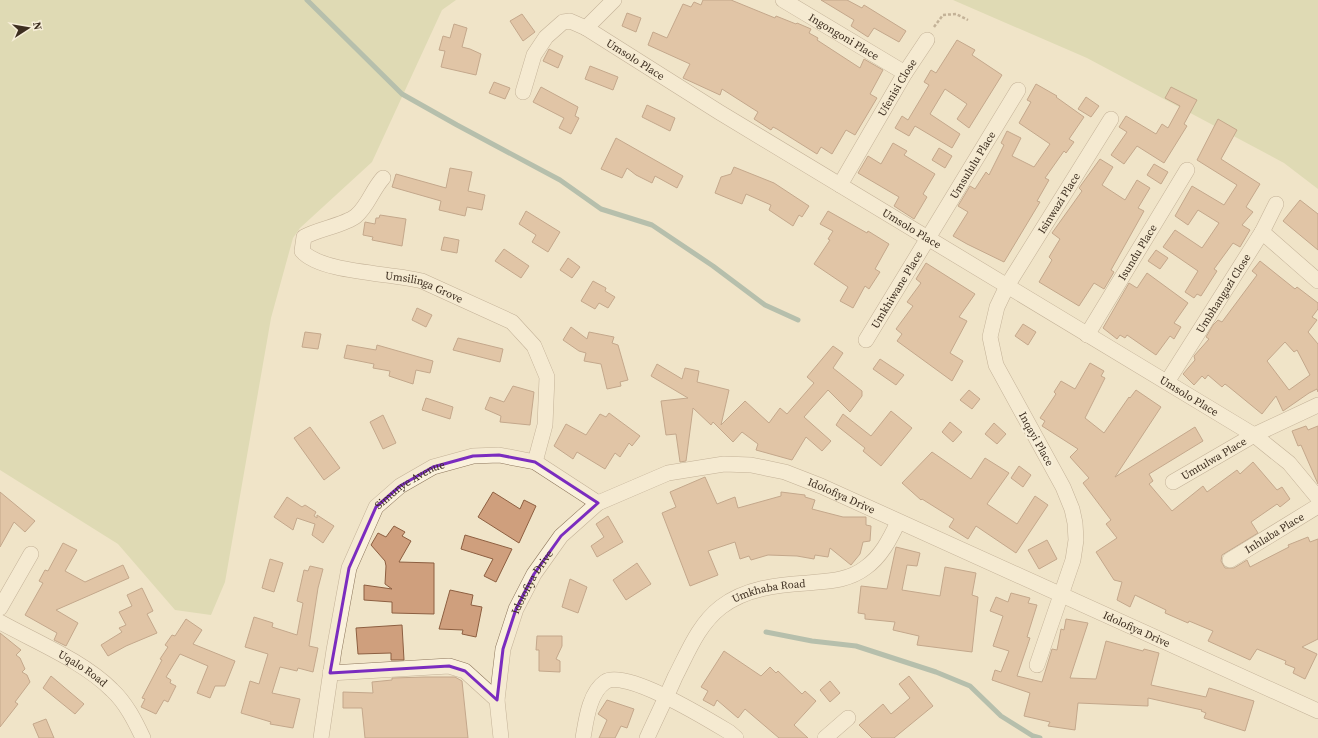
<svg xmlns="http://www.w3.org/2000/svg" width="1318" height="738" font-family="'Source Serif 4',serif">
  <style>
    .green { fill: #c9cf9b }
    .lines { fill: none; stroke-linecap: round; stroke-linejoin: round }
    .stream { stroke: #6f938a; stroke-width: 5 }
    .building { fill: #cf9f7d; stroke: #8d5f41; fill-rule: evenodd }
    .street-casing { stroke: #8d765c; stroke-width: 16 }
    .path { stroke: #8d765c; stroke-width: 2.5; stroke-dasharray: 3 2; stroke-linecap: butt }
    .street { stroke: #faf1dc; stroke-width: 15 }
    .marked { fill: none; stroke: #7b2cbf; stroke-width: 3; stroke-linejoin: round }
    .labels { text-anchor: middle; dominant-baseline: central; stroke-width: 4; stroke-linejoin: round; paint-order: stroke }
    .street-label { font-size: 11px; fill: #3d2e20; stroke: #f7eed8 }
  </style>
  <rect width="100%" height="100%" fill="#f0e4c8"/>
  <g class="green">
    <path d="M0 0H456L442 10 372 162 300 228 293 238 271 318 225 582 211 615 175 610 118 544 0 470Z"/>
    <path d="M953 0H1318V189L1284 163 1087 58Z"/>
  </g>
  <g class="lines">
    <g class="stream">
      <path d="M307 0 402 94 457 125 560 180 601 209 652 225 713 266 765 305 798 320"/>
      <path d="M766 632 812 641 856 646 936 672 970 686 1001 716 1033 736 1040 738"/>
    </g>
  </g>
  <g class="building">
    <path d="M703 0H731L775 18 776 16 796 24 797 23 811 29 809 33 818 38 817 40 860 68 864 59 883 70 870 94 877 98 855 135 846 130 832 154 821 147 817 154 777 129 773 127 771 130 754 119 758 112 722 89 720 95 683 78 690 64 648 45 653 32 667 38 683 4 691 7 694 2 701 5Z"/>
    <path d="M821 0H847L862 8 864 5 906 31 899 42 874 28 868 37 851 26 854 20Z"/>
    <path d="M627 13 641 18 636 32 622 26Z"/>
    <path d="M522 14 535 32 523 41 510 21Z"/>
    <path d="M454 24 467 28 462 47 470 49 481 54 476 75 441 67 445 51 439 50 443 36 450 38Z"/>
    <path d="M957 40 975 50 972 55 1002 75 969 128 957 119 967 104 945 89 930 114 960 134 952 148 915 126 909 136 895 128 902 116 908 120 929 85 924 82 931 70 936 73Z"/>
    <path d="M549 49 563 56 558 68 543 61Z"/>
    <path d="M590 66 618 77 613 90 585 79Z"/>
    <path d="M494 82 510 88 505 99 489 93Z"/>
    <path d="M1036 84 1057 96 1056 97 1084 117 1069 139 1074 142 1066 153 1064 151 1045 178 1049 180 1037 201 1040 202 1004 262 967 244 953 236 968 212 958 206 970 186 975 189 986 172 989 175 1004 145 1001 143 1007 131 1021 138 1012 156 1034 167 1050 144 1019 123 1031 102 1027 100Z"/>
    <path d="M541 87 578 107 575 116 579 118 571 134 559 128 564 118 533 102Z"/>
    <path d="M1171 87 1197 100 1184 124 1187 126 1164 163 1137 146 1124 164 1111 155 1127 132 1119 127 1126 116 1156 134 1162 124 1168 128 1180 106 1165 98Z"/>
    <path d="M1086 97 1099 106 1091 117 1078 109Z"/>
    <path d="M647 105 675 118 670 131 642 117Z"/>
    <path d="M1218 119 1237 130 1221 159 1260 184 1246 207 1253 212 1242 225 1250 230 1240 247 1233 243 1214 269 1217 271 1201 296 1197 294 1194 298 1185 292 1198 271 1163 247 1175 230 1202 248 1219 223 1198 210 1188 225 1175 216 1192 186 1224 205 1237 185 1197 160Z"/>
    <path d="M616 138 683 176 677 188 655 176 652 183 636 175 627 168 622 178 601 169Z"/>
    <path d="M893 143 907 151 904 155 935 174 923 194 927 197 914 219 894 206 899 197 858 173 868 156 881 164Z"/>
    <path d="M939 148 952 156 945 168 932 160Z"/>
    <path d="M1100 159 1113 167 1102 185 1125 200 1137 180 1150 188 1138 208 1144 211 1111 270 1114 272 1104 289 1094 283 1079 306 1039 282 1052 260 1049 257 1060 239 1052 233 1082 191 1079 188Z"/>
    <path d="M1154 164 1168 172 1161 184 1147 175Z"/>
    <path d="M734 167 774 183 809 206 802 217 799 215 793 226 769 210 771 205 746 194 742 204 715 193 721 177 731 174Z"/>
    <path d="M450 168 472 172 468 191 485 195 482 210 467 207 465 216 439 210 441 201 392 187 396 174 446 188Z"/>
    <path d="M1300 200 1318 214V250L1283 221Z"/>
    <path d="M526 211 560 232 548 252 532 242 536 235 519 224Z"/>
    <path d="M828 211 867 233 868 231 889 244 875 269 880 272 869 289 865 286 853 308 840 301 848 287 814 264 830 240 828 239 833 231 820 224Z"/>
    <path d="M380 215 406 219 402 246 372 240 373 237 363 235 365 222 375 224 376 218H379Z"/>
    <path d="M444 237 459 240 457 253 441 250Z"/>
    <path d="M504 249 529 266 521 278 495 261Z"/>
    <path d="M1156 250 1168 258 1160 269 1148 261Z"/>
    <path d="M568 258 580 267 572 278 560 270Z"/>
    <path d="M1260 261 1295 289 1297 287 1318 303V309L1312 317 1317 320 1308 332 1318 344V392L1317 389 1309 393 1283 411 1276 396 1262 414 1229 387 1225 384 1222 387 1208 375 1205 379 1202 376 1194 385 1183 374 1195 360 1194 356 1209 339 1206 337 1213 325 1218 320 1222 322 1257 275 1252 271ZM1285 342 1294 352 1297 350 1310 375 1289 390 1267 361Z"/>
    <path d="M926 263 975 294 959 317 967 321 950 353 963 361 952 381 897 341 902 334 896 329 913 306 907 302 921 283 916 279Z"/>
    <path d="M1147 273 1188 303 1174 323 1181 327 1174 339 1170 336 1156 355 1127 335 1125 338 1120 335 1117 339 1103 328 1129 283 1137 288Z"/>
    <path d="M593 281 606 288 605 291 615 297 608 308 599 303 595 309 581 301Z"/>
    <path d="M417 308 432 315 426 327 412 320Z"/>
    <path d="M1023 324 1036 332 1028 345 1015 336Z"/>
    <path d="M571 327 587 339 589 332 614 337 612 343 618 345 628 380 620 382 621 386 607 389 601 364 584 361 586 353 579 351 563 340Z"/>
    <path d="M305 332 321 334 318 349 302 347Z"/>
    <path d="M458 338 503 349 500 362 453 350Z"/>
    <path d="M347 345 376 350 377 345 433 361 430 373 416 370 413 384 389 376 390 371 373 368 374 364 344 358Z"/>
    <path d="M833 346 843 353 833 368 862 391V396L850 412 828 390 804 417 831 441 822 451 806 437 792 460 756 450 758 444 742 432 733 442 713 422 711 425 693 408 686 461 680 462 676 434 666 435 661 401 688 398 651 376 657 364 682 379 685 368 699 371 697 382 729 390 721 425 745 401 769 423 780 408 787 414 814 383 807 377Z"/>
    <path d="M880 359 904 375 896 385 873 369Z"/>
    <path d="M1090 363 1104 371 1101 376 1105 378 1085 418 1104 433 1129 397 1130 398 1136 390 1161 407 1115 477 1195 427 1203 441 1149 474 1153 481 1149 484 1172 511 1203 486 1207 492 1237 470 1240 474 1253 462 1277 490 1282 487 1290 499 1280 507 1277 504 1251 522 1258 533 1222 555 1221 561 1225 568H1234L1247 560 1250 567 1289 547 1288 545 1308 537 1310 542 1318 539V639L1302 647 1317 654 1305 679 1293 673 1295 668 1285 664 1286 661 1257 649 1250 660 1208 641 1213 631 1189 621 1188 623 1165 613 1166 610 1135 595 1130 607 1117 600 1122 582 1114 580 1096 552 1117 538 1106 524 1111 520 1083 483 1089 478 1070 457 1078 449 1042 426 1045 421 1040 418 1056 394 1054 392 1061 381 1075 389Z"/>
    <path d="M513 386 534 392 530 425 500 422 501 416 485 409 490 397 504 402Z"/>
    <path d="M969 390 980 399 972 409 960 400Z"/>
    <path d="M426 398 453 407 450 419 422 410Z"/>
    <path d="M891 411 912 428 881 466 863 451 865 448 836 425 843 414 871 436Z"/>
    <path d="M609 413 640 436 632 446 629 443 620 457 615 453 605 469 577 452 573 459 554 446 566 424 586 435 600 414 606 417Z"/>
    <path d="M383 415 396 443 383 449 370 422Z"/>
    <path d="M950 422 962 432 953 442 942 432Z"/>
    <path d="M994 423 1006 434 997 444 985 434Z"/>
    <path d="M1306 426 1308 430 1318 426V484L1301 445 1298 446 1292 431Z"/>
    <path d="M310 427 340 468 324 480 294 438Z"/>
    <path d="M932 452 971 479 985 458 1009 473 987 504 1017 524 1035 496 1048 505 1016 553 976 526 968 539 949 527 954 519 922 499 921 500 902 483Z"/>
    <path d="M1019 466 1031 475 1023 487 1011 478Z"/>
    <path d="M705 477 717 504 735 497 738 508 781 496V492L805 495V497L815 500 812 509 843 517H866V525L871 526 870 541 863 542 860 554 851 565 830 548 828 557 815 555 814 559 797 556 768 555 751 560 749 556 740 559 735 542 708 551 718 575 690 586 662 513 676 507 670 492Z"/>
    <path d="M0 492 35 521 25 532 14 522 0 547Z"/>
    <path d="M493 492 520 509 524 500 536 506 519 543 478 517Z"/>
    <path d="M287 497 302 507 305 505 316 512 314 516 317 518V515L334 526 323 543 312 535 315 524 297 518 293 530 274 517Z"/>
    <path d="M608 516 623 542 597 557 591 546 604 537 596 524Z"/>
    <path d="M394 526 405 532 402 536 411 541 399 562 434 563V614L392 613V602L364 600V585L392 589 385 584 386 566 385 561 371 545 378 533 386 537Z"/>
    <path d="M465 535 512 549 496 582 484 576 493 559 461 549Z"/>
    <path d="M1047 540 1057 559 1039 569 1028 550Z"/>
    <path d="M63 543 77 550 65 571 85 582 123 565 129 578 56 610 78 623 66 646 54 640 57 633 25 615 43 583 39 581 45 570 48 571Z"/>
    <path d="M896 547 920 553 917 566 907 565 902 590 940 596 945 567 976 573 972 595 978 597 972 652 917 645 919 636 893 630 895 622 865 619V614L858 613 861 586 887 589Z"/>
    <path d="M270 559 283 563 274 592 262 588Z"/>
    <path d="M637 563 651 584 626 600 613 580Z"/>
    <path d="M310 566 323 569 318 588 309 646 318 648 313 672 298 668 297 671 280 667 272 693 300 699 293 728 270 724 271 722 241 713 250 681 259 684 268 654 245 647 254 617 273 623 272 627 297 635 303 603 297 601 304 570 308 571Z"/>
    <path d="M570 579 587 587 578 613 562 607Z"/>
    <path d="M142 588 153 611 147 614 157 633 126 646 108 656 101 645 122 632 119 628 126 625 119 612 132 606 127 595Z"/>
    <path d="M450 590 473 595 471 605 482 607 476 637 462 634 463 630 439 629Z"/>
    <path d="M1011 593 1030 598 1028 603 1037 605 1027 637 1030 638 1017 676 1042 682 1052 649 1057 650 1061 629 1064 630 1066 619 1088 623 1070 678 1096 679 1106 641 1143 651 1144 649 1159 653 1151 685 1206 697 1209 688 1254 701 1245 731 1204 718 1206 713 1201 711 1202 710 1148 698V706L1078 703 1075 730 1048 726 1050 722 1024 716 1030 693 992 680 995 670 1001 672 1009 651 993 646 1003 616 990 611 996 597 1008 602Z"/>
    <path d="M186 619 202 630 193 644 235 661 225 686H215L210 698 197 693 208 666 180 654 166 677 171 680 170 683 176 686 168 702 164 700 156 714 141 707 145 699 142 698 162 660 160 659 168 647 165 645 172 635 175 636Z"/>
    <path d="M402 625 404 660H391V653L358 654 356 628Z"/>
    <path d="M0 633 21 650 16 655 20 658 25 669 22 672 27 675 30 682 15 702 18 704 0 727Z"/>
    <path d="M537 636H562V646L556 659 560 661V672L539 671V650H536Z"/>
    <path d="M724 651 761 676 770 667 776 673 778 671 802 694 805 691 816 701 794 725 808 738H779L745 709 738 718 717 700 714 706 703 700 708 691 701 687Z"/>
    <path d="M51 676 84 704 75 714 43 688Z"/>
    <path d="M909 676 933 706 894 738H872L859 725 883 704 891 714 910 698 899 684Z"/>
    <path d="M425 677H455L462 681 468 738H365L362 708H343V692L373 693 372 682 392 680V678Z"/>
    <path d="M830 681 840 693 830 702 820 690Z"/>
    <path d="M607 700 634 709 627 728 621 726 615 738H599L607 720 598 714Z"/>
    <path d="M46 719 54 738H39L33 724Z"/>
  </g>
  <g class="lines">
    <defs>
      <g id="street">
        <path id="s1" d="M783 0 905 73"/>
        <path d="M586 28 614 0"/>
        <path id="s2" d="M523 92 534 55 546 37 563 22 570 21 586 28 719 112 1254 435 1289 463 1318 498"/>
        <path id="s3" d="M383 178C372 190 368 206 356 216 345 225 318 229 304 237L302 251C321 273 392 273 422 281L512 322 534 346 547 377 545 425 535 462"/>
        <path id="s4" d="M840 185 905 73 927 40"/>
        <path d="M1262 232 1318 281"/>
        <path id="s5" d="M1087 335 1187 170"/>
        <path id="s6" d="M866 340 1018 90"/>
        <path id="s7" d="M1167 382 1262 232 1276 204"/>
        <path id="s8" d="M1173 482 1254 435 1318 405"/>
        <path id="s9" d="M1230 560 1318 506"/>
        <path d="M0 608 31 554"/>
        <path id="s10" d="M0 622C36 642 83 661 112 690 126 703 135 721 143 738"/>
        <path id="s11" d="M1037 665 1073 560 1076 540 1075 523 1072 509 1063 487 996 365 990 337 997 307 1007 286 1111 119"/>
        <path d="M330 673 449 666 465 671 497 700"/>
        <path id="s12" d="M321 738 334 650 349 568 376 507 400 486 433 467 473 456 499 455 535 462 598 503"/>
        <path id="s13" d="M501 738 497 700 503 649 516 609 534 574 561 536 598 503 668 473 724 464 751 465 785 472 821 486 1318 711"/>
        <path d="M583 738C586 721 589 693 605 682 625 668 709 720 729 732L736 738"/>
        <path id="s14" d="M647 738C656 718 666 698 675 677 688 652 698 625 721 607 746 588 777 585 807 583 828 581 848 581 865 568 881 557 890 539 898 522"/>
        <path d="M825 738 848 718"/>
      </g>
    </defs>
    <use href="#street" class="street-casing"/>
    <path class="path" d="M934 27 943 15 956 14 968 20"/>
    <use href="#street" class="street"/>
  </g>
  <path d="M0 0H1318V738H0ZM499 455 535 462 598 503 561 536 534 574 516 609 503 649 497 700 465 671 449 666 330 673 349 568 376 507 400 486 433 467 473 456Z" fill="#f0e4c8" fill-opacity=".55" fill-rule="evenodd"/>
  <path class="marked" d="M499 455 535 462 598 503 561 536 534 574 516 609 503 649 497 700 465 671 449 666 330 673 349 568 376 507 400 486 433 467 473 456Z"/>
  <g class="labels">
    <g class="street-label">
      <text stroke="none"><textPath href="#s1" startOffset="71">Ingongoni Place</textPath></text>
      <text stroke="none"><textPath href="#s2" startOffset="166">Umsolo Place</textPath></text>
      <text stroke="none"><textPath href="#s4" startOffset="113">Ufenisi Close</textPath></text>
      <text stroke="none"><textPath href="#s6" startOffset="205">Umsululu Place</textPath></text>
      <text stroke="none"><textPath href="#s11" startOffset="506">Isinwazi Place</textPath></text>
      <text stroke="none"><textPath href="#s2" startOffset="490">Umsolo Place</textPath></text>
      <text stroke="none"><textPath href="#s5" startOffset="97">Isundu Place</textPath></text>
      <text stroke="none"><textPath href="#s3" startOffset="246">Umsilinga Grove</textPath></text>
      <text stroke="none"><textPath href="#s6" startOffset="59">Umkhiwane Place</textPath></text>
      <text stroke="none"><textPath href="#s7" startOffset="105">Umbhangazi Close</textPath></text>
      <text stroke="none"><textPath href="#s2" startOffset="814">Umsolo Place</textPath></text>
      <text transform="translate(1036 439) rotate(61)">Inqayi Place</text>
      <text stroke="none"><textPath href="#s8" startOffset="47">Umtulwa Place</textPath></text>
      <text stroke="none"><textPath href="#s12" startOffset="280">Simunye Avenue</textPath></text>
      <text stroke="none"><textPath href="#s13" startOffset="523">Idolofiya Drive</textPath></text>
      <text stroke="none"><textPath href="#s9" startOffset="52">Inhlaba Place</textPath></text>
      <text stroke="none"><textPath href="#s13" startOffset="163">Idolofiya Drive</textPath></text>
      <text stroke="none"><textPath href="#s14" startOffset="203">Umkhaba Road</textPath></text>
      <text stroke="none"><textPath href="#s13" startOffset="847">Idolofiya Drive</textPath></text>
      <text stroke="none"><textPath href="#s10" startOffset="95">Uqalo Road</textPath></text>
    </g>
  </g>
  <g transform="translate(28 28) rotate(78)" stroke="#f7eed8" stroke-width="3" paint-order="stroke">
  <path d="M0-3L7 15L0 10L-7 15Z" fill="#3d2e20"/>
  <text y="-6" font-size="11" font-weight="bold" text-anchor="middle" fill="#3d2e20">N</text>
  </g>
</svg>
